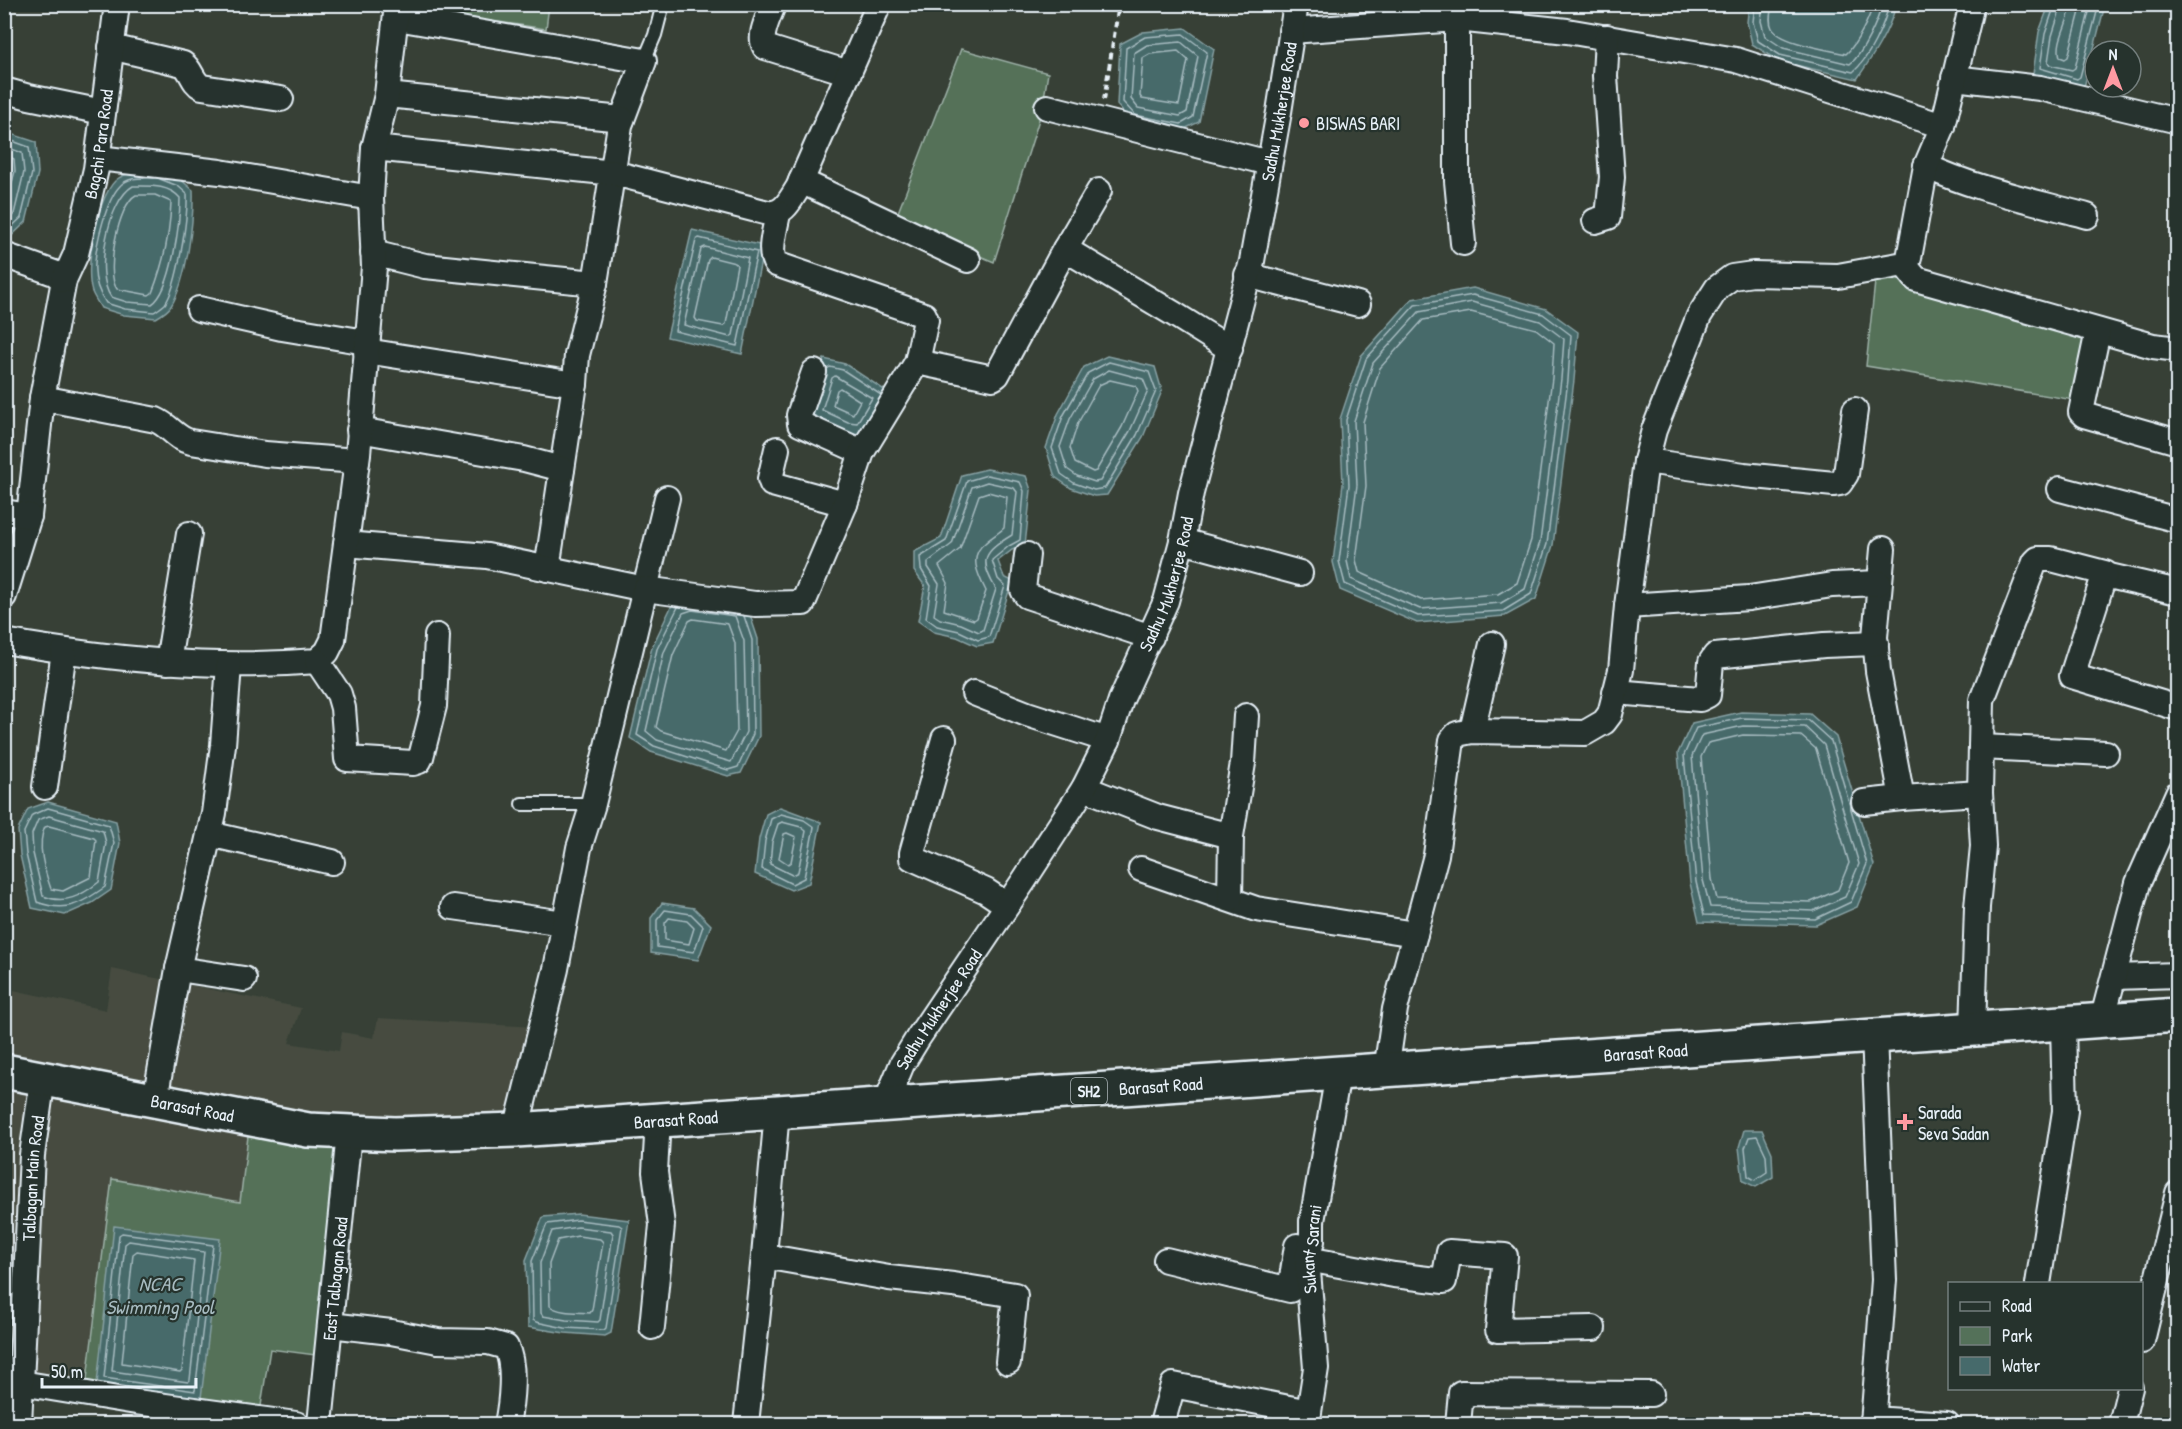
<svg xmlns="http://www.w3.org/2000/svg" width="2182" height="1429" font-family="'Patrick Hand',sans-serif">
  <style>
    .built { fill: #464c40 }
    .green { fill: #547159; stroke: #9eb1a8; stroke-width: 1.5 }
    .water { fill: #466a6b; stroke: #87a0a3; stroke-width: 1.5 }
    .lines { fill: none; stroke-linecap: round; stroke-linejoin: round }
    .shore { stroke: #a7bbc0; stroke-width: 1.5 }
    .lane-casing { stroke: #e8f1f8; stroke-width: 16 }
    .street-casing { stroke: #e8f1f8; stroke-width: 28 }
    .primary-casing { stroke: #e8f1f8; stroke-width: 38 }
    .path { stroke: #e8f1f8; stroke-width: 4; stroke-dasharray: 6 4.5; stroke-linecap: butt }
    .lane { stroke: #26332d; stroke-width: 12 }
    .street { stroke: #26332d; stroke-width: 24 }
    .primary { stroke: #26332d; stroke-width: 33 }
    .poi-dot { fill: #ff9aa2; stroke: #26332d; stroke-width: 2 }
    .labels { text-anchor: middle; dominant-baseline: central; stroke-width: 4.5; stroke-linejoin: round; paint-order: stroke }
    .shield { fill: #26332d; stroke: #aeb8bb; stroke-width: 1.5 }
    .shield-label { font-size: 16px; font-weight: bold; fill: #e8f1f8 }
    .street-label { font-size: 18px; fill: #e8f1f8; stroke: #26332d }
    .poi-label { font-size: 18px; fill: #e8f1f8; stroke: #26332d; text-anchor: start }
    .water-label { font-size: 20px; font-style: italic; fill: #a7bbc0; stroke: #26332d }
  </style>
  <rect width="100%" height="100%" fill="#374036"/>
  <filter id="ink" filterUnits="userSpaceOnUse"><feTurbulence type="fractalNoise" baseFrequency=".0167" numOctaves="2"/><feDisplacementMap in="SourceGraphic" scale="12" xChannelSelector="R" yChannelSelector="G"/><feConvolveMatrix kernelMatrix="1 2 1 2 8 2 1 2 1" color-interpolation-filters="sRGB"/></filter>
  <g filter="url(#ink)">
    <g class="built">
      <path d="M112 969 301 1008 289 1043 339 1051 342 1032 374 1038 378 1018 536 1027 512 1122 392 1128 5 1064 4 988 106 1010Z"/>
      <path d="M4 1078 249 1128 241 1202 86 1387 28 1378 9 1424H4Z"/>
    </g>
    <g class="green">
      <path d="M411 5H549L546 29 412 9Z"/>
      <path d="M961 49 1048 73 1042 110 994 262 895 220Z"/>
      <path d="M1901 268 2093 326 2080 401 1866 366 1875 282Z"/>
      <path d="M249 1128 347 1135 323 1356 270 1349 260 1412 86 1387 112 1179 240 1202Z"/>
    </g>
    <g class="water">
      <path d="M1749 5V4L1896 5C1889 32 1873 56 1857 79L1778 61 1752 44 1747 22Z"/>
      <path d="M2049 5H2105L2084 87 2033 74 2039 32Z"/>
      <path d="M1185 28 1214 49 1199 122 1182 130 1130 120 1117 105 1120 44 1143 32Z"/>
      <path d="M5 132 36 142 38 173 26 222 5 242Z"/>
      <path d="M159 172 181 180 193 190C194 220 187 280 171 306 168 311 161 315 156 318L124 315 101 308C98 303 94 297 92 292 84 268 97 199 115 181 127 170 144 172 159 172Z"/>
      <path d="M692 230 764 246 742 354 667 337Z"/>
      <path d="M1473 288 1546 309 1578 332 1574 380 1553 545 1536 599 1505 616 1417 623 1340 590 1333 562 1343 484 1340 419 1361 356 1412 299Z"/>
      <path d="M1107 356 1155 367 1162 391 1143 437 1107 495 1094 496 1071 488 1055 477 1046 448 1058 414 1084 367Z"/>
      <path d="M824 359 845 364 892 395 865 438 844 436 804 417Z"/>
      <path d="M987 469 1026 476 1031 490 1025 545 1012 550 998 561 1004 577 1012 581 993 643 977 646 957 637 934 632 918 621 925 586 914 571V552L941 538 962 475Z"/>
      <path d="M674 601 746 603 758 639 759 736 741 773 728 776 651 752 630 738 652 647Z"/>
      <path d="M1741 712 1810 714 1836 737 1874 865 1857 907 1816 925 1699 922 1690 883 1678 753 1692 723Z"/>
      <path d="M48 802 116 821 120 843 111 890 92 903 65 915 32 908 20 855 18 830 28 809Z"/>
      <path d="M780 807 821 822 809 883 791 890 755 874 759 839 766 814Z"/>
      <path d="M662 903 694 908 711 925 698 960 651 953V918Z"/>
      <path d="M1744 1130H1762L1772 1153 1773 1177 1756 1187 1743 1181 1739 1147Z"/>
      <path d="M578 1214 629 1220 611 1333 605 1336 565 1333 528 1327 526 1260 543 1217Z"/>
      <path d="M114 1226 220 1239 201 1398 97 1384Z"/>
    </g>
    <g class="lines">
      <g class="shore">
        <path d="M1755 4 1753 22 1758 41 1780 55 1853 72C1868 60 1885 24 1889 4"/>
        <path d="M1763 4 1761 21 1765 36 1783 48 1850 64C1863 54 1878 21 1882 4"/>
        <path d="M1772 4C1771 12 1768 21 1772 28 1779 43 1830 50 1846 54 1856 45 1870 18 1873 4"/>
        <path d="M2055 4 2045 34 2040 68 2077 79 2080 77 2099 4"/>
        <path d="M2062 4 2052 36 2048 62 2050 65 2072 70 2075 68 2091 4"/>
        <path d="M2071 4C2070 22 2055 40 2060 57L2065 59 2068 57 2082 4"/>
        <path d="M1183 34 1207 52 1193 117 1181 124 1135 115 1123 102 1126 48 1145 37Z"/>
        <path d="M1181 42 1198 56 1187 112 1180 116 1138 108 1131 99 1134 53 1147 45Z"/>
        <path d="M1178 51 1188 60 1179 105 1142 99 1140 96 1143 58 1150 54Z"/>
        <path d="M4 138 29 147 32 173 21 218 4 234"/>
        <path d="M4 146 22 153 24 172 14 214 4 224"/>
        <path d="M4 155 14 159 15 171 4 212"/>
        <path d="M154 178C142 178 128 176 119 187 106 201 96 244 95 263 94 277 98 292 106 303L125 309 154 312C157 310 162 307 165 304 178 286 188 217 187 194L178 186 160 179"/>
        <path d="M133 186C149 186 168 184 180 198 180 221 172 291 152 304L127 302 111 297C94 274 108 200 133 186Z"/>
        <path d="M136 195H155L171 202C170 233 163 265 152 293L149 295 117 289C105 274 118 204 136 195Z"/>
        <path d="M699 238 757 252 737 346 675 331 696 240Z"/>
        <path d="M705 247 748 258 733 335 730 337 684 325 701 249Z"/>
        <path d="M711 257 735 263 737 265 726 324 723 326 697 321 695 318 708 260Z"/>
        <path d="M1473 295 1543 314 1571 335 1568 380 1547 544 1531 594 1503 611 1418 616 1345 584 1339 561 1349 485 1346 420 1366 359 1415 305Z"/>
        <path d="M1472 302 1540 321 1564 339 1561 379 1540 542 1525 589 1501 603 1420 609 1351 579 1347 561 1357 485 1354 421 1373 363 1419 312Z"/>
        <path d="M1471 312 1536 329 1554 343 1552 378 1531 540 1517 583 1498 594 1421 600 1359 572 1356 560 1366 486 1363 422 1380 368 1423 320Z"/>
        <path d="M1109 362 1149 372 1156 391 1137 435 1105 488 1094 490 1074 483 1061 474 1052 448 1063 416 1088 373Z"/>
        <path d="M827 369 830 367 843 370 881 395"/>
        <path d="M1109 370 1143 379 1148 391 1130 431 1100 481 1095 482 1077 476 1067 469 1060 447 1070 419 1093 379Z"/>
        <path d="M835 376 872 398 857 423 848 422 822 410 832 378Z"/>
        <path d="M1110 380 1136 386 1138 391 1122 427 1096 471 1093 472 1075 463 1070 448 1078 423 1099 385Z"/>
        <path d="M840 388 860 401 853 414 833 405 837 390Z"/>
        <path d="M987 475 1020 482 1024 491 1020 540 1009 546 992 560 998 579 1005 586 989 637 978 640 959 631 937 626 926 618 931 586 921 569 920 557 946 541 967 481Z"/>
        <path d="M987 482 1014 488 1017 492 1012 535C984 552 978 559 996 589L983 630 979 632 961 624 940 619 934 615 939 584 928 567V562L952 544 972 487Z"/>
        <path d="M988 492 1007 497 1004 528C999 533 991 537 985 543 968 556 978 575 986 591L977 618 974 620 944 610 948 583 939 566 960 549 979 495Z"/>
        <path d="M678 607 657 649 637 735 654 746 728 770 738 767 753 734 752 640 744 616"/>
        <path d="M692 610 735 616 744 641 746 732 731 762 657 740 646 731 664 652 683 613Z"/>
        <path d="M693 619 728 624 735 643 737 731 726 751 661 731 656 727 673 655 689 621Z"/>
        <path d="M1742 718 1808 720 1831 741 1867 864 1851 902 1815 919 1704 915 1696 882 1684 755 1696 728Z"/>
        <path d="M1743 726 1805 727 1824 745 1859 864 1845 897 1813 911 1710 907 1703 880 1692 756 1702 735Z"/>
        <path d="M1743 735 1801 736 1816 749 1849 863 1838 890 1811 902 1717 899 1712 879 1701 757 1708 743Z"/>
        <path d="M48 808 109 825 114 843 105 887C81 904 66 913 37 902L26 854 24 832 32 815Z"/>
        <path d="M781 814 804 820 814 827 804 878 792 884 762 869 765 841 771 819Z"/>
        <path d="M49 816 103 831 106 843 99 882C81 896 65 905 43 896L33 853 32 834 38 820Z"/>
        <path d="M782 822 801 827 806 831 798 872 792 875 770 864 772 842 778 824Z"/>
        <path d="M49 826 94 838 96 840 91 877 63 891 51 889C45 872 36 844 45 827Z"/>
        <path d="M787 833 796 837 791 862 788 864 779 858 784 834Z"/>
        <path d="M665 910 691 914 703 926 694 952 657 947V920Z"/>
        <path d="M669 918 687 921 694 928 689 944 665 940V923Z"/>
        <path d="M1757 1136 1766 1155 1767 1172 1755 1180 1748 1176 1745 1148 1749 1137Z"/>
        <path d="M578 1220 619 1225 622 1227 606 1328 604 1330 565 1328 536 1322 533 1320 532 1261 547 1224Z"/>
        <path d="M578 1227 611 1231 613 1234 600 1320 598 1322 566 1320 543 1316 541 1313 540 1263 552 1231Z"/>
        <path d="M122 1233 213 1245 195 1391 104 1378 119 1235Z"/>
        <path d="M578 1236 600 1239 603 1242 592 1310 590 1313C577 1312 559 1313 550 1306L549 1264 558 1240Z"/>
        <path d="M129 1241 204 1252 190 1380 188 1382 112 1371 125 1244Z"/>
        <path d="M137 1251 194 1260 182 1370 180 1372 122 1363 133 1254Z"/>
      </g>
      <defs>
        <g id="lane">
          <path d="M644 61 655 35 663 4"/>
          <path d="M522 804H593"/>
        </g>
        <g id="street">
          <path d="M1460 4 1457 19V181L1463 243"/>
          <path d="M773 5C769 17 758 35 765 47L849 73"/>
          <path d="M397 18 644 61 620 125 595 283 577 355 575 384 547 569"/>
          <path d="M1291 31 1457 19 1567 31 1736 60 1943 126"/>
          <path d="M111 47 183 64C192 70 192 82 202 87L281 99"/>
          <path d="M1954 78 2040 88 2178 121"/>
          <path d="M4 90 29 97 103 112"/>
          <path d="M387 95 622 119"/>
          <path d="M1047 107 1269 163"/>
          <path d="M374 148 614 173 768 213C784 215 790 200 798 188L879 4"/>
          <path d="M98 158 220 172 371 198"/>
          <path d="M1926 166C1977 190 2034 201 2087 216"/>
          <path d="M801 181 968 260"/>
          <path d="M778 213C776 227 767 252 776 264L924 315 926 320 917 362"/>
          <path d="M1595 221 1608 217 1612 177 1605 76 1607 37"/>
          <path d="M1065 249 1099 191"/>
          <path d="M373 253 425 266 595 283"/>
          <path d="M4 255 54 273 64 280 42 398 29 516 4 596"/>
          <path d="M1904 264 1916 279 2153 346 2178 349"/>
          <path d="M1247 275 1358 304"/>
          <path id="s1" d="M64 280 76 254 96 169 117 4"/>
          <path d="M199 309 282 328 366 342"/>
          <path d="M2098 331 2081 412 2084 415 2178 442"/>
          <path d="M366 351 575 384"/>
          <path d="M814 372 799 415 800 424 862 452"/>
          <path d="M42 398 156 420C170 426 176 439 191 442L265 454 357 461"/>
          <path d="M359 430 524 459 562 469"/>
          <path d="M777 449 770 479 772 484 845 504"/>
          <path d="M1646 461 1744 475 1834 484 1840 483 1846 474 1855 410"/>
          <path d="M2060 489 2178 520"/>
          <path d="M4 512 29 516"/>
          <path d="M1182 541 1300 573"/>
          <path d="M346 544 487 556 645 589 667 498"/>
          <path d="M1883 549 1875 637 1878 671 1902 798"/>
          <path d="M1027 555 1023 590 1027 596 1151 637"/>
          <path d="M2105 575 2178 592"/>
          <path d="M1627 606 1749 598 1832 585 1879 583"/>
          <path d="M4 641C108 659 211 670 317 661L327 652 333 640 358 454 374 267 371 198 374 148 387 95 397 4"/>
          <path d="M317 661 339 694 343 708 347 759 413 763 419 761 421 757 434 706 437 636"/>
          <path d="M168 662 189 534"/>
          <path d="M1615 692 1700 699 1708 695 1711 662 1715 656 1824 645 1876 643"/>
          <path d="M974 693 1027 714 1108 740"/>
          <path d="M1472 731 1492 644"/>
          <path d="M944 739 912 853V858L986 891 1007 905"/>
          <path d="M1981 747 2106 753"/>
          <path d="M45 787 64 651"/>
          <path d="M1084 788 1158 817 1231 836"/>
          <path d="M1864 802 1902 798 1980 793"/>
          <path d="M209 834 332 862"/>
          <path d="M1141 869 1256 909 1415 934"/>
          <path d="M1230 899 1231 836 1243 763 1246 716"/>
          <path d="M453 907 564 923"/>
          <path d="M178 969 244 979"/>
          <path d="M2114 977 2178 975"/>
          <path d="M2102 1021 2138 883 2178 793"/>
          <path d="M1973 1030 1977 907 1983 846 1980 793 1982 700 2035 562 2038 559H2051L2105 573 2072 676 2178 708"/>
          <path d="M1386 1071 1395 1009 1436 855 1452 740 1457 734 1472 731 1585 733 1604 722 1610 714 1621 670 1627 606 1646 461 1654 430 1699 316 1717 288 1732 277 1753 274 1838 276 1904 264 1909 258 1926 166 1943 126 1972 4"/>
          <path d="M155 1100 178 969 214 813 223 745 229 665"/>
          <path id="s2" d="M885 1105 902 1064 918 1038 1025 879 1084 788 1108 740 1121 700 1166 601 1182 541 1191 493 1252 261 1279 112 1296 4"/>
          <path d="M516 1130 556 969 579 848 593 804 645 589 755 604 803 603 845 504 862 452 917 362 993 378 997 375 1065 249 1174 314 1230 349"/>
          <path d="M764 1256 889 1278 953 1285 1015 1295 1008 1362"/>
          <path d="M1307 1259 1394 1275 1444 1281 1449 1252 1505 1256 1498 1330 1593 1328"/>
          <path d="M1166 1260 1290 1290 1297 1246"/>
          <path d="M2038 1284 2065 1111 2063 1024"/>
          <path d="M330 1325 391 1332 438 1341 488 1342 506 1347C516 1366 511 1404 507 1424"/>
          <path d="M652 1327 662 1225 655 1172 658 1120"/>
          <path d="M2142 1341 2178 1193"/>
          <path d="M21 1383 136 1402 296 1424"/>
          <path d="M1873 1419 1947 1424"/>
          <path id="s3" d="M19 1424 32 1155 43 1078"/>
          <path id="s4" d="M320 1424 349 1133"/>
          <path d="M746 1424 764 1256 777 1112"/>
          <path d="M1162 1424 1173 1385 1309 1412"/>
          <path id="s5" d="M1305 1424 1309 1412 1316 1368 1307 1259 1312 1241V1221L1338 1074"/>
          <path d="M1458 1424 1461 1393 1651 1394"/>
          <path d="M1873 1424 1884 1280 1874 1035"/>
          <path d="M2121 1424 2130 1388"/>
        </g>
        <g id="primary">
          <path id="s6" d="M4 1071 308 1130 395 1134 516 1130 2178 1015"/>
        </g>
      </defs>
      <use href="#lane" class="lane-casing"/>
      <use href="#street" class="street-casing"/>
      <use href="#primary" class="primary-casing"/>
      <path class="path" d="M1104 100 1119 4"/>
      <use href="#lane" class="lane"/>
      <use href="#street" class="street"/>
      <use href="#primary" class="primary"/>
    </g>
  </g>
  <g class="poi-dot">
    <circle cx="1304" cy="123" r="6"/>
    <path d="M1902 1113h6v6h6v6h-6v6h-6v-6h-6v-6h6z"/>
  </g>
  <g class="labels">
    <rect class="shield" x="1071" y="1078" width="36" height="26" rx="4.5"/>
    <g class="shield-label">
      <text x="1089" y="1091">SH2</text>
    </g>
    <g class="street-label">
      <text stroke="none"><textPath href="#s2" startOffset="1082">Sadhu Mukherjee Road</textPath></text>
      <text stroke="none"><textPath href="#s1" startOffset="141">Bagchi Para Road</textPath></text>
      <text stroke="none"><textPath href="#s2" startOffset="596">Sadhu Mukherjee Road</textPath></text>
      <text stroke="none"><textPath href="#s2" startOffset="110">Sadhu Mukherjee Road</textPath></text>
      <text stroke="none"><textPath href="#s6" startOffset="1650">Barasat Road</textPath></text>
      <text stroke="none"><textPath href="#s6" startOffset="1164">Barasat Road</textPath></text>
      <text stroke="none"><textPath href="#s6" startOffset="192">Barasat Road</textPath></text>
      <text stroke="none"><textPath href="#s6" startOffset="678">Barasat Road</textPath></text>
      <text stroke="none"><textPath href="#s3" startOffset="246">Talbagan Main Road</textPath></text>
      <text stroke="none"><textPath href="#s5" startOffset="177">Sukant Sarani</textPath></text>
      <text stroke="none"><textPath href="#s4" startOffset="146">East Talbagan Road</textPath></text>
    </g>
    <g class="poi-label">
      <text x="1316" y="123">BISWAS BARI</text>
      <text x="1918" y="1112">Sarada<tspan x="1918" dy="21">Seva Sadan</tspan></text>
    </g>
    <g class="water-label">
      <text x="160" y="1283">NCAC<tspan x="160" dy="23">Swimming Pool</tspan></text>
    </g>
  </g>
  <rect width="2182" height="1429" fill="none" stroke="#26332d" stroke-width="24"/>
  <rect x="12" y="12" width="2158" height="1405" fill="none" stroke="#e8f1f8" stroke-width="2" filter="url(#ink)"/>
  <rect x="1948" y="1282" width="195" height="108" fill="#26332d" stroke="#747f7e" stroke-width="1.5"/>
  <rect x="1960" y="1302" width="30" height="9" fill="#26332d" stroke="#747f7e" stroke-width="1.5"/>
  <text x="2002" y="1312" font-size="18" fill="#e8f1f8">Road</text>
  <rect x="1960" y="1327" width="30" height="18" fill="#547159" stroke="#747f7e" stroke-width="1.5"/>
  <text x="2002" y="1342" font-size="18" fill="#e8f1f8">Park</text>
  <rect x="1960" y="1357" width="30" height="18" fill="#466a6b" stroke="#747f7e" stroke-width="1.5"/>
  <text x="2002" y="1372" font-size="18" fill="#e8f1f8">Water</text>
  <g transform="translate(2113 69)"><circle r="28" fill="#26332d" stroke="#747f7e" stroke-width="1.5"/>
  <path d="M0-4.5L10 22L0 15L-10 22Z" fill="#ff9aa2"/>
  <text y="-9" font-size="16" font-weight="bold" text-anchor="middle" fill="#e8f1f8">N</text>
  </g>
  <path d="M42 1378v9h154v-9" fill="none" stroke="#e8f1f8" stroke-width="3"/>
  <text x="51" y="1378" font-size="18" fill="#e8f1f8" stroke="#26332d" stroke-width="4.5" paint-order="stroke">50 m</text>
</svg>
